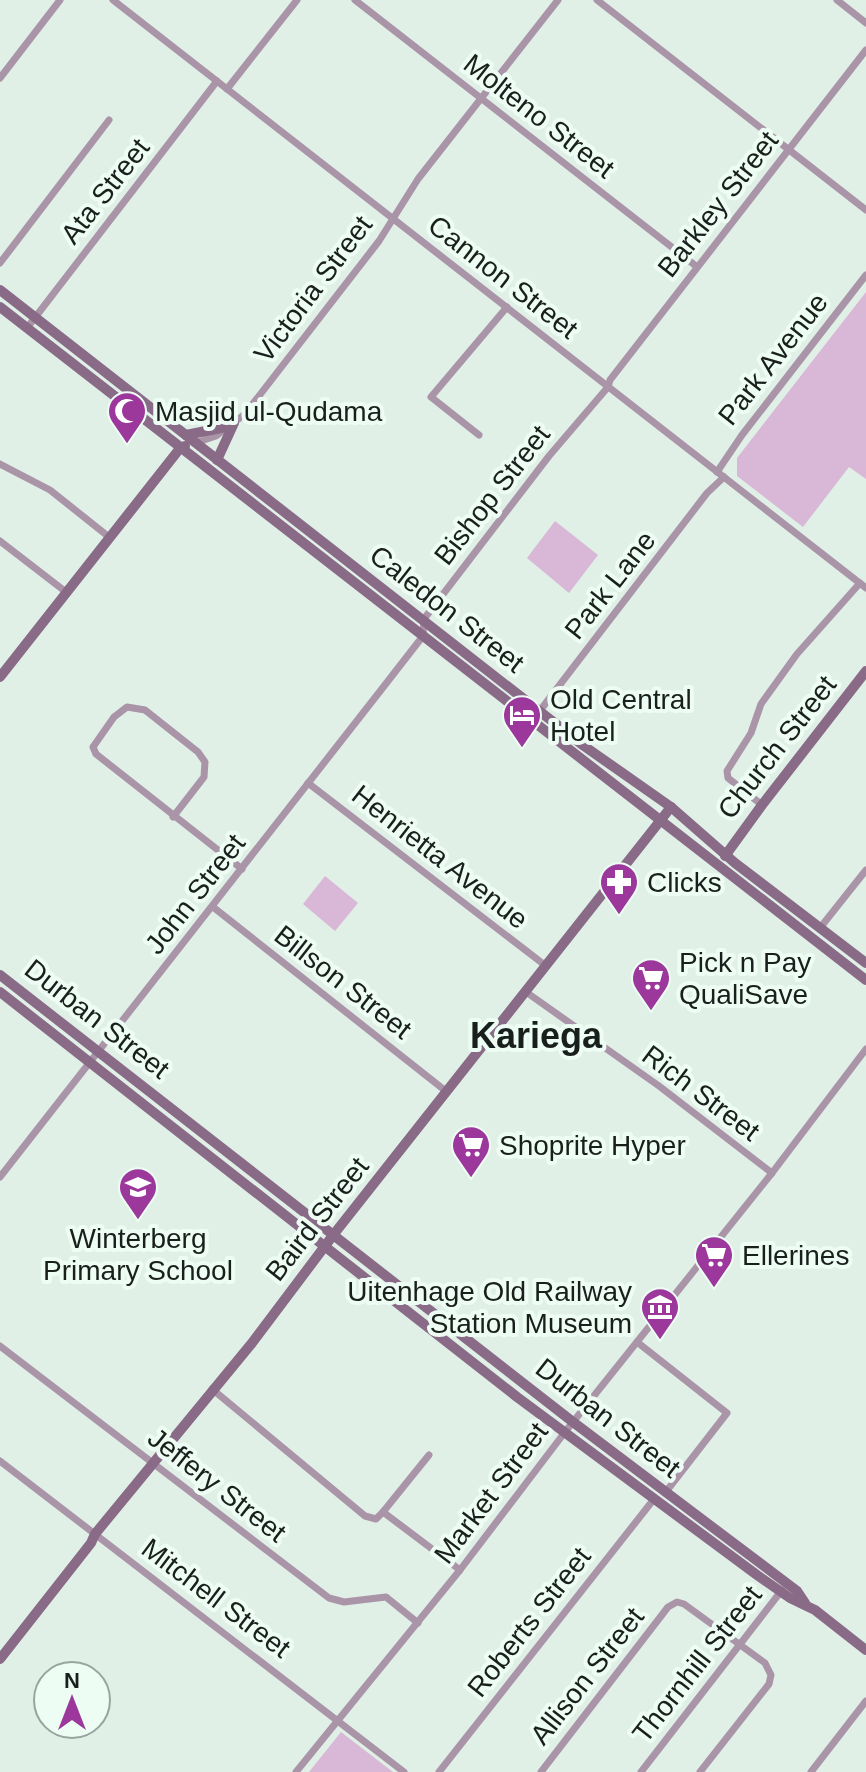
<svg xmlns="http://www.w3.org/2000/svg" width="866" height="1772" font-family="Helvetica,sans-serif">
  <style>
    .green { fill: #d9b7d7 }
    .lines { fill: none; stroke-linecap: round; stroke-linejoin: round }
    .street { stroke: #aa95a8; stroke-width: 7 }
    .secondary { stroke: #896b88; stroke-width: 10 }
    .labels { text-anchor: middle; dominant-baseline: central; stroke-width: 8; stroke-linejoin: round; paint-order: stroke }
    .street-label { font-size: 28px; fill: #191f1c; stroke: #edfdf4 }
    .poi-label { font-size: 28px; fill: #191f1c; stroke: #edfdf4; text-anchor: start }
    .district-label { font-size: 36px; font-weight: bold; fill: #191f1c; stroke: #edfdf4 }
  </style>
  <rect width="100%" height="100%" fill="#e0f0e7"/>
  <g class="green">
    <path d="M866 292V479L849 467 803 527 737 476V458Z"/>
    <path d="M555 521 598 555 569 593 527 558Z"/>
    <path d="M325 876 358 903 335 931 303 904Z"/>
    <path d="M341 1732 393 1772H309Z"/>
  </g>
  <g class="lines">
    <g class="street">
      <path d="M113 0 866 588"/>
      <path d="M355 0 696 266"/>
      <path d="M597 0 866 210"/>
      <path d="M837 0 866 23"/>
      <path d="M0 78 60 0"/>
      <path d="M227 89 297 0"/>
      <path d="M0 263 109 120"/>
      <path d="M27 328 217 81"/>
      <path d="M479 435 431 397 507 307"/>
      <path d="M195 443 216 436 245 414 379 241 418 179 558 0"/>
      <path d="M0 464 50 490 109 537"/>
      <path d="M717 472 742 435 866 275"/>
      <path d="M0 541 66 592"/>
      <path d="M532 721 707 493 724 477"/>
      <path d="M308 783 546 966"/>
      <path d="M762 805 728 778 727 771 751 733 761 704 797 654 860 583"/>
      <path d="M173 817 204 777 205 762 198 752 145 710 127 707 114 717 93 747 96 754 242 869"/>
      <path d="M213 907 447 1092"/>
      <path d="M820 928 866 870"/>
      <path d="M526 992 659 1086 772 1173"/>
      <path d="M0 1177 381 690 423 636 424 619 549 456 608 387 610 380 866 50"/>
      <path d="M637 1342 727 1413 665 1493"/>
      <path d="M0 1346 329 1598 344 1602 386 1597 418 1623"/>
      <path d="M212 1389 365 1516 376 1519 383 1512 460 1570"/>
      <path d="M0 1461 404 1772"/>
      <path d="M383 1512 429 1455"/>
      <path d="M296 1772 460 1570 565 1432 772 1173 866 1049"/>
      <path d="M439 1772 654 1499"/>
      <path d="M541 1772 668 1607 677 1602 684 1604 765 1663 771 1675 769 1684 700 1772"/>
      <path d="M641 1772 782 1590"/>
      <path d="M811 1772 866 1701"/>
    </g>
    <g class="secondary">
      <path d="M0 290 584 746 671 807 735 863 866 963"/>
      <path d="M0 307 866 980"/>
      <path d="M186 435 231 426"/>
      <path d="M217 460 234 423"/>
      <path d="M0 677 181 447 185 446"/>
      <path d="M725 856 762 805 866 671"/>
      <path d="M0 975 573 1422 797 1591 805 1603"/>
      <path d="M0 992 517 1397 757 1575 790 1598 815 1610 866 1650"/>
      <path d="M0 1659 91 1543 95 1534 252 1343 334 1234 671 807"/>
    </g>
  </g>
  <defs>
    <symbol id="mosque-pin" viewBox="-11 -11 22 30"><path d="M0 17L-7.5 6A9.5 9.5 0 1 1 7.5 6Z" fill="#9c379b" stroke="#edfdf4"/><path d="M3.5-4.9A6 6 0 1 0 3.5 4.9A5 5 0 1 1 3.5-4.9Z" fill="#fff"/></symbol>
    <symbol id="hotel-pin" viewBox="-11 -11 22 30"><path d="M0 17L-7.5 6A9.5 9.5 0 1 1 7.5 6Z" fill="#9c379b" stroke="#edfdf4"/><path d="M-6-4.5h1.5V1H6V5H4.5V3h-9V5H-6ZM-4 0a1.8 1.8 0 1 1 3.6 0ZM.5 0V-2.5h3Q6-2.5 6 0Z" fill="#fff"/></symbol>
    <symbol id="pharmacy-pin" viewBox="-11 -11 22 30"><path d="M0 17L-7.5 6A9.5 9.5 0 1 1 7.5 6Z" fill="#9c379b" stroke="#edfdf4"/><path d="M-2-6h4v4h4v4h-4v4h-4v-4h-4v-4h4Z" fill="#fff"/></symbol>
    <symbol id="supermarket-pin" viewBox="-11 -11 22 30"><path d="M0 17L-7.5 6A9.5 9.5 0 1 1 7.5 6Z" fill="#9c379b" stroke="#edfdf4"/><path d="M-6-5.5h2.5l.6 2H6L4.5 2H-2.5L-4.4-4H-6ZM-1.5 3.2a1.3 1.3 0 1 0 .1 0ZM3 3.2a1.3 1.3 0 1 0 .1 0Z" fill="#fff"/></symbol>
    <symbol id="school-pin" viewBox="-11 -11 22 30"><path d="M0 17L-7.5 6A9.5 9.5 0 1 1 7.5 6Z" fill="#9c379b" stroke="#edfdf4"/><path d="M0-5L7-2L0 1L-7-2ZM-4 1L0 2.5L4 1V4Q0 6-4 4Z" fill="#fff"/></symbol>
    <symbol id="museum-pin" viewBox="-11 -11 22 30"><path d="M0 17L-7.5 6A9.5 9.5 0 1 1 7.5 6Z" fill="#9c379b" stroke="#edfdf4"/><path d="M0-6L6-3V-2H-6V-3ZM-5-1h2V3h-2ZM-1-1h2V3h-2ZM3-1h2V3H3ZM-6 4H6V6H-6Z" fill="#fff"/></symbol>
  </defs>
  <g fill-rule="evenodd">
    <use href="#mosque-pin" x="105" y="389" width="44" height="60"/>
    <use href="#hotel-pin" x="500" y="693" width="44" height="60"/>
    <use href="#pharmacy-pin" x="597" y="860" width="44" height="60"/>
    <use href="#supermarket-pin" x="629" y="956" width="44" height="60"/>
    <use href="#supermarket-pin" x="449" y="1123" width="44" height="60"/>
    <use href="#school-pin" x="116" y="1165" width="44" height="60"/>
    <use href="#supermarket-pin" x="692" y="1233" width="44" height="60"/>
    <use href="#museum-pin" x="638" y="1285" width="44" height="60"/>
  </g>
  <g class="labels">
    <g class="street-label">
      <text transform="translate(539 116) rotate(38)">Molteno Street</text>
      <text transform="translate(105 191) rotate(-52)">Ata Street</text>
      <text transform="translate(718 204) rotate(-52)">Barkley Street</text>
      <text transform="translate(503 277) rotate(38)">Cannon Street</text>
      <text transform="translate(313 289) rotate(-53)">Victoria Street</text>
      <text transform="translate(773 359) rotate(-52)">Park Avenue</text>
      <text transform="translate(492 495) rotate(-52)">Bishop Street</text>
      <text transform="translate(610 585) rotate(-52)">Park Lane</text>
      <text transform="translate(447 609) rotate(38)">Caledon Street</text>
      <text transform="translate(777 747) rotate(-52)">Church Street</text>
      <text transform="translate(440 857) rotate(38)">Henrietta Avenue</text>
      <text transform="translate(195 894) rotate(-52)">John Street</text>
      <text transform="translate(343 982) rotate(38)">Billson Street</text>
      <text transform="translate(97 1019) rotate(38)">Durban Street</text>
      <text transform="translate(701 1093) rotate(37)">Rich Street</text>
      <text transform="translate(317 1219) rotate(-52)">Baird Street</text>
      <text transform="translate(608 1418) rotate(38)">Durban Street</text>
      <text transform="translate(217 1485) rotate(38)">Jeffery Street</text>
      <text transform="translate(491 1493) rotate(-53)">Market Street</text>
      <text transform="translate(216 1598) rotate(37)">Mitchell Street</text>
      <text transform="translate(529 1622) rotate(-52)">Roberts Street</text>
      <text transform="translate(697 1664) rotate(-52)">Thornhill Street</text>
      <text transform="translate(587 1676) rotate(-52)">Allison Street</text>
    </g>
    <g class="poi-label">
      <text x="155" y="411">Masjid ul-Qudama</text>
      <text x="550" y="699">Old Central<tspan x="550" dy="32">Hotel</tspan></text>
      <text x="647" y="882">Clicks</text>
      <text x="679" y="962">Pick n Pay<tspan x="679" dy="32">QualiSave</tspan></text>
      <text x="499" y="1145">Shoprite Hyper</text>
      <text x="138" y="1238" text-anchor="middle">Winterberg<tspan x="138" dy="32">Primary School</tspan></text>
      <text x="742" y="1255">Ellerines</text>
      <text x="632" y="1291" text-anchor="end">Uitenhage Old Railway<tspan x="632" dy="32">Station Museum</tspan></text>
    </g>
    <g class="district-label">
      <text x="536" y="1035">Kariega</text>
    </g>
  </g>
  <g transform="translate(72 1700)"><circle r="38" fill="#edfdf4" stroke="#98a49e" stroke-width="2"/>
  <path d="M0-6L14 30L0 20L-14 30Z" fill="#9c379b"/>
  <text y="-12" font-size="22" font-weight="bold" text-anchor="middle" fill="#191f1c">N</text>
  </g>
</svg>
